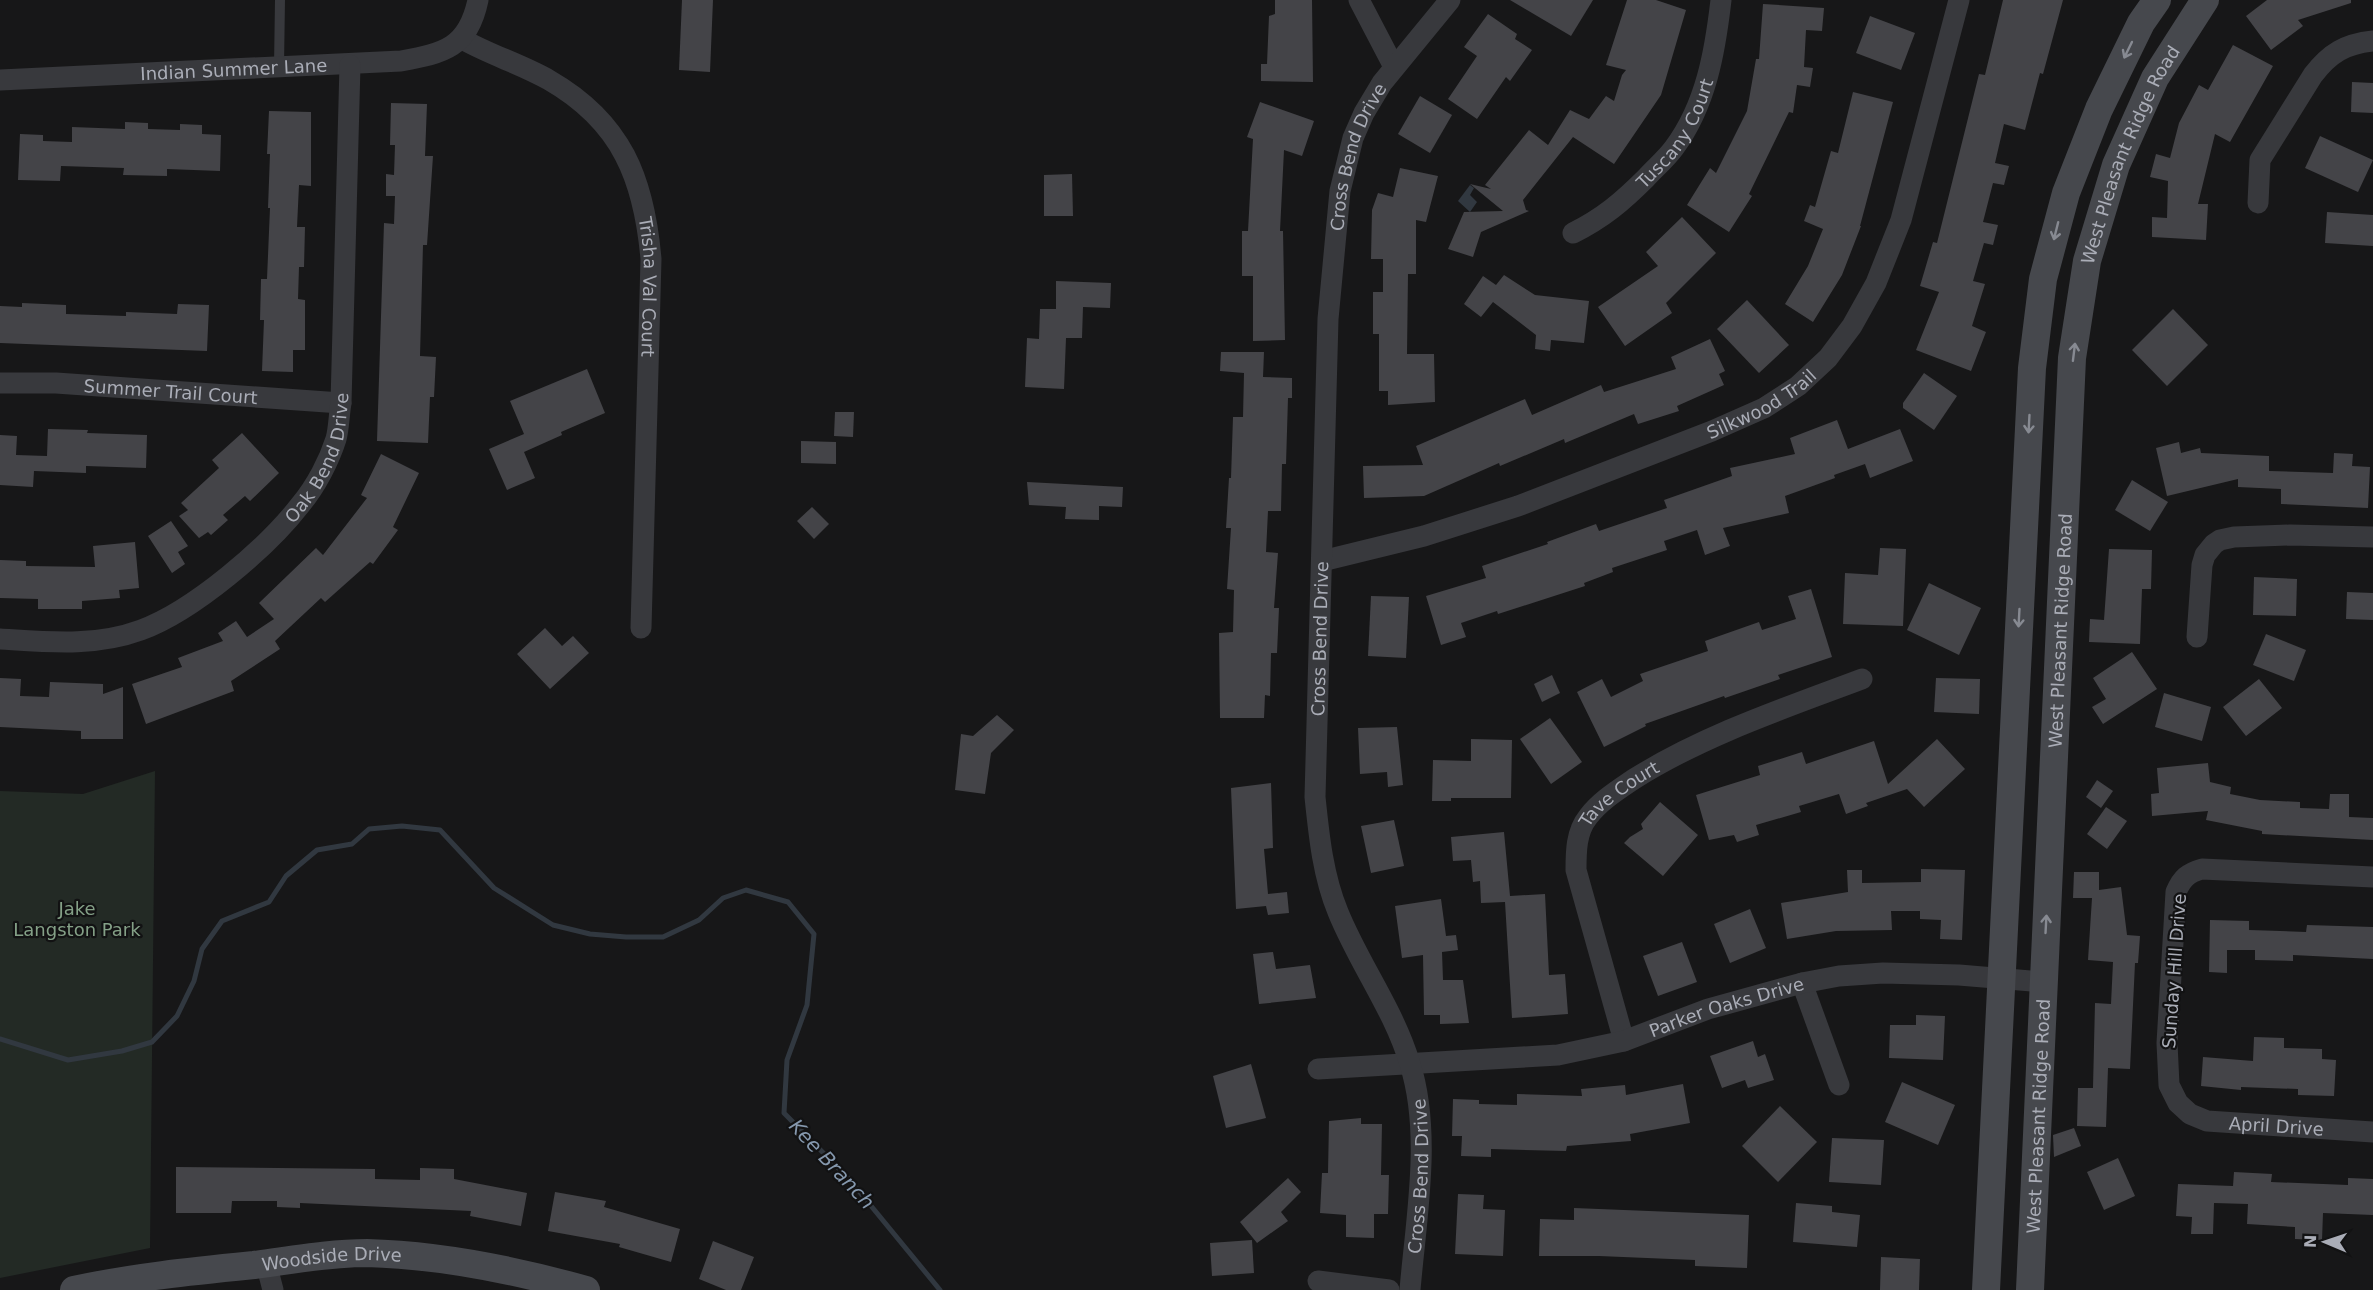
<svg xmlns="http://www.w3.org/2000/svg" width="2373" height="1290" font-family="'DejaVu Sans',sans-serif">
  <style>
    .green { fill: #232a25 }
    .water { fill: #313840 }
    .lines { fill: none; stroke-linecap: round; stroke-linejoin: round }
    .stream { stroke: #313840; stroke-width: 5 }
    .building { fill: #444448 }
    .lane { stroke: #38393d; stroke-width: 10 }
    .street { stroke: #38393d; stroke-width: 21 }
    .secondary { stroke: #46484d; stroke-width: 28 }
    .oneway { stroke: #878a92 }
    .labels { text-anchor: middle; dominant-baseline: central; stroke-width: 4.5; stroke-linejoin: round; paint-order: stroke }
    .street-label { font-size: 18px; fill: #aaadb7; stroke: #121213 }
    .park-label { font-size: 18px; fill: #84a087; stroke: #121213 }
    .water-label { font-size: 20px; font-style: italic; fill: #8598ae; stroke: #121213 }
  </style>
  <rect width="100%" height="100%" fill="#171718"/>
  <path class="green" d="M155 771 150 1248 0 1278V791L83 794Z"/>
  <path class="water" d="M1470 185 1474 188 1470 195 1477 202 1470 212 1458 201Z"/>
  <g class="lines">
    <path class="stream" d="M0 1039 68 1060 122 1051 152 1042 177 1016 194 981 202 949 222 921 269 902 286 876 317 850 352 844 369 829 402 826 440 830 494 888 553 925 590 934 626 937H663L699 920 723 898 746 890 788 902 814 934 807 1005 787 1060 784 1113 849 1179 940 1290"/>
  </g>
  <g class="building">
    <path d="M682 0H713L710 72 679 70Z"/>
    <path d="M1275 0H1312L1313 82 1261 81V64H1267L1269 16 1275 14Z"/>
    <path d="M1510 0H1593L1571 36Z"/>
    <path d="M1627 0H1656L1686 10 1661 95 1614 164 1573 137 1523 200 1526 210 1529 211 1481 232 1473 257 1448 249 1464 212 1503 211 1470 184 1491 189 1485 185 1529 130 1548 145 1570 110 1589 119 1606 96 1614 101 1622 75 1626 70 1606 65Z"/>
    <path d="M2003 0H2063L2043 74 2040 73 2025 130 2004 124 1995 163 2009 166 2004 185 1993 183 1983 222 1998 225 1993 245 1984 243 1973 281 1985 284 1972 326 1986 332 1971 371 1916 350 1939 292 1920 286 1933 242 1937 243 1979 74 1985 75Z"/>
    <path d="M2267 0H2351V3L2298 20 2303 26 2271 50 2246 16Z"/>
    <path d="M1763 4 1824 8 1822 31 1806 30 1804 67 1813 68 1810 87 1797 85 1793 113 1789 112 1749 194 1752 196 1729 232 1687 205 1710 168 1716 173 1747 111 1756 59H1759Z"/>
    <path d="M1488 14 1517 34 1515 39 1532 50 1510 81 1506 77 1477 119 1448 99 1477 56 1464 47Z"/>
    <path d="M1870 16 1915 33 1901 70 1856 53Z"/>
    <path d="M2233 45 2273 66 2230 142 2215 134 2198 204H2208L2206 240 2152 237V217L2167 218 2168 181 2150 177 2156 154 2170 158 2179 123 2199 85 2208 90Z"/>
    <path d="M2352 82 2373 83V113L2351 112Z"/>
    <path d="M1853 92 1893 102 1860 226H1861L1842 275 1813 322 1785 304 1808 266 1823 229 1804 221 1810 205 1815 207 1831 151 1838 153Z"/>
    <path d="M1420 96 1452 115 1430 153 1398 134Z"/>
    <path d="M1260 102 1314 121 1302 156 1284 150 1280 231H1283L1285 340 1253 341V276H1242V231H1248L1253 139 1247 137Z"/>
    <path d="M391 103 427 104 425 156H433L427 245H423L420 356 436 357 434 397H430L428 443 377 441 384 223 394 224 395 196H386V174L394 175 395 145H390Z"/>
    <path d="M269 111 311 112V186L299 185 297 227H305L304 267H299L298 299 305 300V350H293V372L262 371 264 320H260L261 279H267L270 208H268L270 154H267Z"/>
    <path d="M125 122 148 123V129L180 130V124L202 125V134L221 135 220 171 167 169V176L123 175 124 168 61 166 60 181 18 180 20 134 43 135V141L72 142V127L125 129Z"/>
    <path d="M2320 136 2373 160 2358 192 2305 168Z"/>
    <path d="M1400 168 1438 176 1426 222 1416 220V274H1408L1407 354H1434L1435 402 1388 405V391H1379V334H1373V292H1383V259H1371L1372 210 1378 193 1393 197Z"/>
    <path d="M1072 174 1073 216H1044V175Z"/>
    <path d="M2327 212 2373 215V246L2325 243Z"/>
    <path d="M1682 217 1716 253 1666 303 1672 313 1625 346 1598 307 1658 266 1646 252Z"/>
    <path d="M1504 275 1535 295 1589 301 1584 343 1551 340 1550 351 1535 349 1536 335 1493 302 1481 317 1464 304 1483 276 1496 285Z"/>
    <path d="M1056 281 1111 283 1110 308 1083 307 1082 338H1066L1064 389 1025 387 1027 338 1039 339 1040 309H1056Z"/>
    <path d="M1747 300 1789 345 1759 373 1717 329Z"/>
    <path d="M22 303 66 305V314L126 316V312L177 314 178 304 209 305 207 351 0 343V306L22 307Z"/>
    <path d="M2173 309 2208 345 2167 386 2132 350Z"/>
    <path d="M1710 339 1725 371 1719 374 1724 385 1677 406 1679 411 1638 424 1634 414 1565 443 1564 439 1500 466 1499 463 1424 496 1364 498 1363 466 1423 465 1416 446 1525 399 1532 415 1601 385 1604 392 1676 369 1671 357Z"/>
    <path d="M1221 352H1264L1263 377 1292 378V398H1288L1286 464H1282L1281 511H1268L1266 552 1278 553 1274 608H1279L1277 653H1271L1270 696 1265 695 1264 718H1220L1219 633 1233 632 1234 590 1227 589 1231 528H1226L1229 478H1231L1233 417H1243L1244 373 1220 371Z"/>
    <path d="M587 369 605 413 561 432 562 435 524 452 535 478 507 490 489 449 524 434 510 401Z"/>
    <path d="M1924 373 1957 396 1934 430 1903 408V403Z"/>
    <path d="M835 412H854L853 437 834 436Z"/>
    <path d="M1837 420 1848 449 1900 429 1913 461 1870 478 1865 464 1834 475 1835 478 1785 496 1789 513 1723 528 1730 546 1705 555 1697 530 1664 541 1667 550 1612 568 1613 572 1584 583 1585 586 1498 614 1497 611 1461 623 1466 637 1441 645 1426 596 1486 578 1482 566 1548 544 1547 542 1596 524 1599 531 1667 508 1664 500 1732 476 1730 468 1795 454 1790 438Z"/>
    <path d="M48 429 88 430 87 433 147 435 146 468 86 466V473L34 471 33 487 0 485V435L17 436 16 455 47 456Z"/>
    <path d="M242 433 279 473 250 501 245 496 223 515 228 520 211 535 208 532 199 538 179 516 188 510 181 503 219 468 212 460Z"/>
    <path d="M801 441 836 442V464L801 463Z"/>
    <path d="M2179 442 2181 453 2200 448 2201 453 2269 456V471L2333 473 2334 453 2353 454 2352 466 2370 467 2368 508 2281 504V489L2238 487V479L2167 496 2156 448Z"/>
    <path d="M381 454 419 473 393 527 398 530 373 564 370 562 325 602 321 598 275 641 280 649 231 681 234 691 146 724 132 684 182 667 178 658 223 641 218 633 236 621 247 637 274 619 259 603 316 548 323 555 367 498 361 495Z"/>
    <path d="M2132 480 2168 502 2150 531 2115 510Z"/>
    <path d="M1027 482 1123 487 1122 507 1099 506V520L1065 519 1066 507 1029 505Z"/>
    <path d="M812 507 829 524 814 539 797 521Z"/>
    <path d="M171 521 188 546 178 552 185 564 172 573 148 536Z"/>
    <path d="M135 542 139 588 119 590 120 598 82 601V609H38V599L0 598V560L26 561V566L95 567 93 546Z"/>
    <path d="M1880 548 1906 549 1903 626 1843 624 1845 573 1878 575Z"/>
    <path d="M2109 549 2152 550 2151 589H2142L2140 644 2089 642 2090 619 2104 620Z"/>
    <path d="M2254 577 2297 579 2296 616 2253 615Z"/>
    <path d="M1929 583 1981 608 1959 655 1907 630Z"/>
    <path d="M1811 589 1832 657 1778 675 1780 679 1725 698 1724 696 1645 724 1646 726 1604 747 1577 692 1602 679 1611 697 1643 681 1640 674 1708 651 1705 641 1759 622 1762 630 1796 619 1788 596Z"/>
    <path d="M2347 592 2373 593V620L2346 619Z"/>
    <path d="M1371 596 1409 597 1406 658 1368 656Z"/>
    <path d="M545 628 562 646 573 636 589 653 550 689 517 654Z"/>
    <path d="M2266 634 2306 650 2294 681 2253 665Z"/>
    <path d="M2132 652 2157 689 2103 724 2092 707 2106 699 2093 678Z"/>
    <path d="M1552 675 1560 693 1542 702 1534 684Z"/>
    <path d="M0 678 21 679 20 696 49 697 50 682 103 684V694L123 687V739H81V731L0 727Z"/>
    <path d="M1936 678 1980 679 1979 714 1934 712Z"/>
    <path d="M2259 679 2282 708 2246 736 2223 707Z"/>
    <path d="M2164 693 2211 707 2202 741 2155 727Z"/>
    <path d="M997 715 1014 730 991 753 985 794 955 790 961 734 973 736Z"/>
    <path d="M1550 718 1582 762 1551 784 1520 739Z"/>
    <path d="M1397 727 1403 785 1388 787 1387 772 1360 774 1358 728Z"/>
    <path d="M1471 739 1512 740 1511 798H1451V801H1432L1433 760 1471 761Z"/>
    <path d="M1937 739 1965 769 1924 807 1907 789 1866 803 1868 806 1846 814 1839 794 1799 806 1801 812 1756 825 1759 835 1737 842 1734 835 1709 840 1696 795 1760 775 1758 766 1802 752 1806 764 1874 741 1888 784Z"/>
    <path d="M2208 763 2210 782 2231 787 2230 794 2260 800 2300 802V808L2329 809 2330 794H2349V817L2373 818V840L2262 834V831L2206 820 2208 811 2152 816 2151 794 2159 793 2157 768Z"/>
    <path d="M2097 780 2113 791 2101 808 2086 797Z"/>
    <path d="M1271 783 1273 848 1264 849 1268 894 1287 892 1289 913 1268 915 1266 906 1236 909 1231 788Z"/>
    <path d="M1660 802 1698 835 1663 876 1624 843 1630 837 1643 829 1641 824Z"/>
    <path d="M2106 807 2127 821 2107 849 2087 834Z"/>
    <path d="M1394 820 1404 866 1371 873 1361 826Z"/>
    <path d="M1504 832 1510 896 1545 894 1549 975 1565 974 1568 1014 1512 1018 1505 902 1481 903 1480 881 1473 882 1471 860 1453 861 1451 837Z"/>
    <path d="M1921 869 1965 870 1962 940 1940 939 1941 920 1920 919V911H1891L1892 930 1836 931 1787 939 1781 903 1848 892 1847 870H1862V883L1921 882Z"/>
    <path d="M2074 872H2099V890L2121 887 2127 935 2140 936 2138 963H2135L2130 1069 2108 1068 2106 1127 2077 1126 2078 1088H2093L2095 1003 2111 1004 2113 962 2088 960 2092 898H2073Z"/>
    <path d="M1441 899 1446 936 1456 935 1458 950 1442 952 1443 980H1463L1469 1023 1440 1024V1015H1424L1423 955 1402 958 1395 906Z"/>
    <path d="M1750 909 1766 948 1730 963 1714 924Z"/>
    <path d="M2210 920 2249 921V930L2306 932 2307 925 2373 927V959L2293 955V961L2255 960V950H2227V973L2209 972Z"/>
    <path d="M1682 942 1697 982 1658 996 1643 956Z"/>
    <path d="M1273 952 1276 969 1310 965 1316 998 1259 1004 1253 954Z"/>
    <path d="M1916 1015 1945 1016 1943 1060 1889 1058 1890 1025H1916Z"/>
    <path d="M2254 1037 2284 1038V1048L2322 1049V1059L2336 1060 2334 1096 2298 1095V1089L2241 1087V1090L2201 1086 2203 1057 2253 1061Z"/>
    <path d="M1753 1041 1758 1057 1765 1054 1774 1080 1748 1088 1745 1080 1722 1088 1710 1056Z"/>
    <path d="M1251 1064 1266 1118 1226 1128 1213 1076Z"/>
    <path d="M1902 1082 1955 1105 1938 1145 1885 1122Z"/>
    <path d="M1683 1084 1690 1123 1630 1134 1631 1141 1567 1146 1566 1151 1491 1149V1157L1461 1156 1462 1136H1452L1453 1099 1479 1100V1104L1517 1105V1094L1582 1096 1581 1089 1625 1085 1626 1095Z"/>
    <path d="M1780 1106 1817 1142 1778 1182 1742 1146Z"/>
    <path d="M1361 1118V1124H1382L1381 1175H1389L1388 1214H1374V1238L1346 1237V1215L1320 1213 1322 1173H1328L1329 1121Z"/>
    <path d="M2074 1128 2081 1146 2054 1157 2053 1135Z"/>
    <path d="M1832 1138 1884 1140 1881 1185 1829 1182Z"/>
    <path d="M2118 1158 2135 1196 2104 1210 2087 1172Z"/>
    <path d="M176 1167 375 1169V1179L420 1180V1168L454 1169V1179L527 1193 521 1226 470 1216 471 1211 300 1203V1208L277 1207V1201H232L231 1213H176Z"/>
    <path d="M2234 1172 2272 1174 2271 1182 2348 1185V1178L2373 1179V1215L2323 1213 2322 1240 2295 1239V1227L2247 1224 2248 1204 2214 1203 2213 1234H2191L2192 1217 2176 1216 2178 1184 2233 1186Z"/>
    <path d="M1288 1178 1301 1192 1281 1212 1288 1221 1257 1243 1240 1222Z"/>
    <path d="M555 1192 606 1201 604 1207 680 1229 671 1262 619 1247 620 1244 548 1231Z"/>
    <path d="M1458 1194 1484 1195 1483 1209 1505 1210 1503 1256 1455 1254Z"/>
    <path d="M1796 1203 1832 1206V1212L1860 1215 1857 1247 1793 1242Z"/>
    <path d="M1574 1208 1749 1215 1747 1268 1695 1266V1260L1599 1256H1539L1540 1219 1574 1220Z"/>
    <path d="M1252 1240 1254 1273 1212 1276 1210 1243Z"/>
    <path d="M713 1241 754 1257 741 1290H726L699 1279Z"/>
    <path d="M1881 1257 1920 1259 1919 1290H1880Z"/>
  </g>
  <g class="lines">
    <path class="lane" d="M279 66 280 0"/>
    <g class="street">
      <path d="M1359 0 1394 67"/>
      <path id="s1" d="M462 39C490 55 521 64 549 80 622 122 644 179 651 259L641 628"/>
      <path id="s2" d="M0 80 401 61C444 53 468 48 478 0"/>
      <path d="M2258 203 2260 160 2313 75C2330 53 2345 44 2373 41"/>
      <path id="s3" d="M1573 233C1603 218 1622 202 1646 178 1655 168 1666 159 1674 148 1706 105 1715 52 1721 0"/>
      <path id="s4" d="M0 383H56L341 403"/>
      <path id="s5" d="M1322 561 1424 536 1518 506 1712 431 1764 408 1798 386 1828 358 1852 326 1876 283 1901 220 1959 0"/>
      <path d="M2197 637 2202 565 2205 555 2214 544 2220 540 2234 537 2290 535 2373 537"/>
      <path id="s6" d="M0 639C48 642 95 647 141 630 193 611 267 548 301 504 316 486 329 461 336 439 339 428 339 414 341 403L350 65"/>
      <path id="s7" d="M2373 877 2202 869C2188 873 2182 878 2176 892L2167 1043 2169 1085 2178 1103 2190 1114 2207 1121 2373 1132"/>
      <path d="M1802 983 1839 1085"/>
      <path id="s8" d="M1624 1041 1576 870C1576 852 1576 832 1588 817 1600 801 1618 790 1634 779 1704 735 1785 708 1862 679"/>
      <path id="s9" d="M1318 1069 1558 1055 1624 1041 1708 1009 1802 983 1839 976 1883 973 1959 975 2044 982"/>
      <path d="M266 1263 273 1290"/>
      <path d="M1318 1281 1389 1290"/>
      <path id="s10" d="M1410 1290C1416 1218 1432 1134 1410 1064 1394 1010 1359 964 1338 912 1323 876 1319 836 1315 797L1328 319 1340 191 1353 138 1364 113 1382 83 1450 0"/>
    </g>
    <g class="secondary">
      <path id="s11" d="M74 1290C133 1277 194 1271 254 1265 292 1260 329 1253 367 1253 441 1255 515 1270 586 1290"/>
      <path d="M1986 1290 2032 368 2043 279 2066 193 2099 109 2141 23 2157 0"/>
      <path id="s12" d="M2030 1290 2072 358 2087 261 2116 165 2155 78 2205 0"/>
    </g>
  </g>
  <defs><path id="oneway-shaft" d="M-6 0H5M1.5-3L5.5 0L1.5 3" fill="none" stroke-width="1.6" stroke-linecap="round" stroke-linejoin="round" transform="scale(1.5)"/></defs>
  <g class="oneway">
    <use href="#oneway-shaft" transform="translate(2128 50) rotate(116)"/>
    <use href="#oneway-shaft" transform="translate(2056 231) rotate(104)"/>
    <use href="#oneway-shaft" transform="translate(2074 352) rotate(-83)"/>
    <use href="#oneway-shaft" transform="translate(2029 424) rotate(93)"/>
    <use href="#oneway-shaft" transform="translate(2019 618) rotate(93)"/>
    <use href="#oneway-shaft" transform="translate(2046 924) rotate(-87)"/>
  </g>
  <g class="labels">
    <g class="street-label">
      <text stroke="none"><textPath href="#s2" startOffset="234">Indian Summer Lane</textPath></text>
      <text stroke="none"><textPath href="#s3" startOffset="146">Tuscany Court</textPath></text>
      <text stroke="none"><textPath href="#s12" startOffset="1146">West Pleasant Ridge Road</textPath></text>
      <text stroke="none"><textPath href="#s10" startOffset="1158">Cross Bend Drive</textPath></text>
      <text stroke="none"><textPath href="#s1" startOffset="340">Trisha Val Court</textPath></text>
      <text stroke="none"><textPath href="#s4" startOffset="171">Summer Trail Court</textPath></text>
      <text stroke="none"><textPath href="#s5" startOffset="468">Silkwood Trail</textPath></text>
      <text stroke="none"><textPath href="#s6" startOffset="398">Oak Bend Drive</textPath></text>
      <text stroke="none"><textPath href="#s12" startOffset="660">West Pleasant Ridge Road</textPath></text>
      <text stroke="none"><textPath href="#s10" startOffset="672">Cross Bend Drive</textPath></text>
      <text stroke="none"><textPath href="#s8" startOffset="272">Tave Court</textPath></text>
      <text transform="translate(2174 971) rotate(-86)">Sunday Hill Drive</text>
      <text stroke="none"><textPath href="#s9" startOffset="416">Parker Oaks Drive</textPath></text>
      <text stroke="none"><textPath href="#s12" startOffset="174">West Pleasant Ridge Road</textPath></text>
      <text stroke="none"><textPath href="#s7" startOffset="525">April Drive</textPath></text>
      <text stroke="none"><textPath href="#s10" startOffset="114">Cross Bend Drive</textPath></text>
      <text stroke="none"><textPath href="#s11" startOffset="260">Woodside Drive</textPath></text>
    </g>
    <g class="park-label">
      <text x="77" y="908">Jake<tspan x="77" dy="21">Langston Park</tspan></text>
    </g>
    <g class="water-label">
      <text transform="translate(832 1164) rotate(47)">Kee Branch</text>
    </g>
  </g>
  <g transform="translate(2325 1242) rotate(272)" stroke="#121213" stroke-width="4.5" paint-order="stroke">
  <path d="M0-4.5L10 22L0 15L-10 22Z" fill="#aaadb7"/>
  <text y="-9" font-size="16" font-weight="bold" text-anchor="middle" fill="#aaadb7">N</text>
  </g>
</svg>
